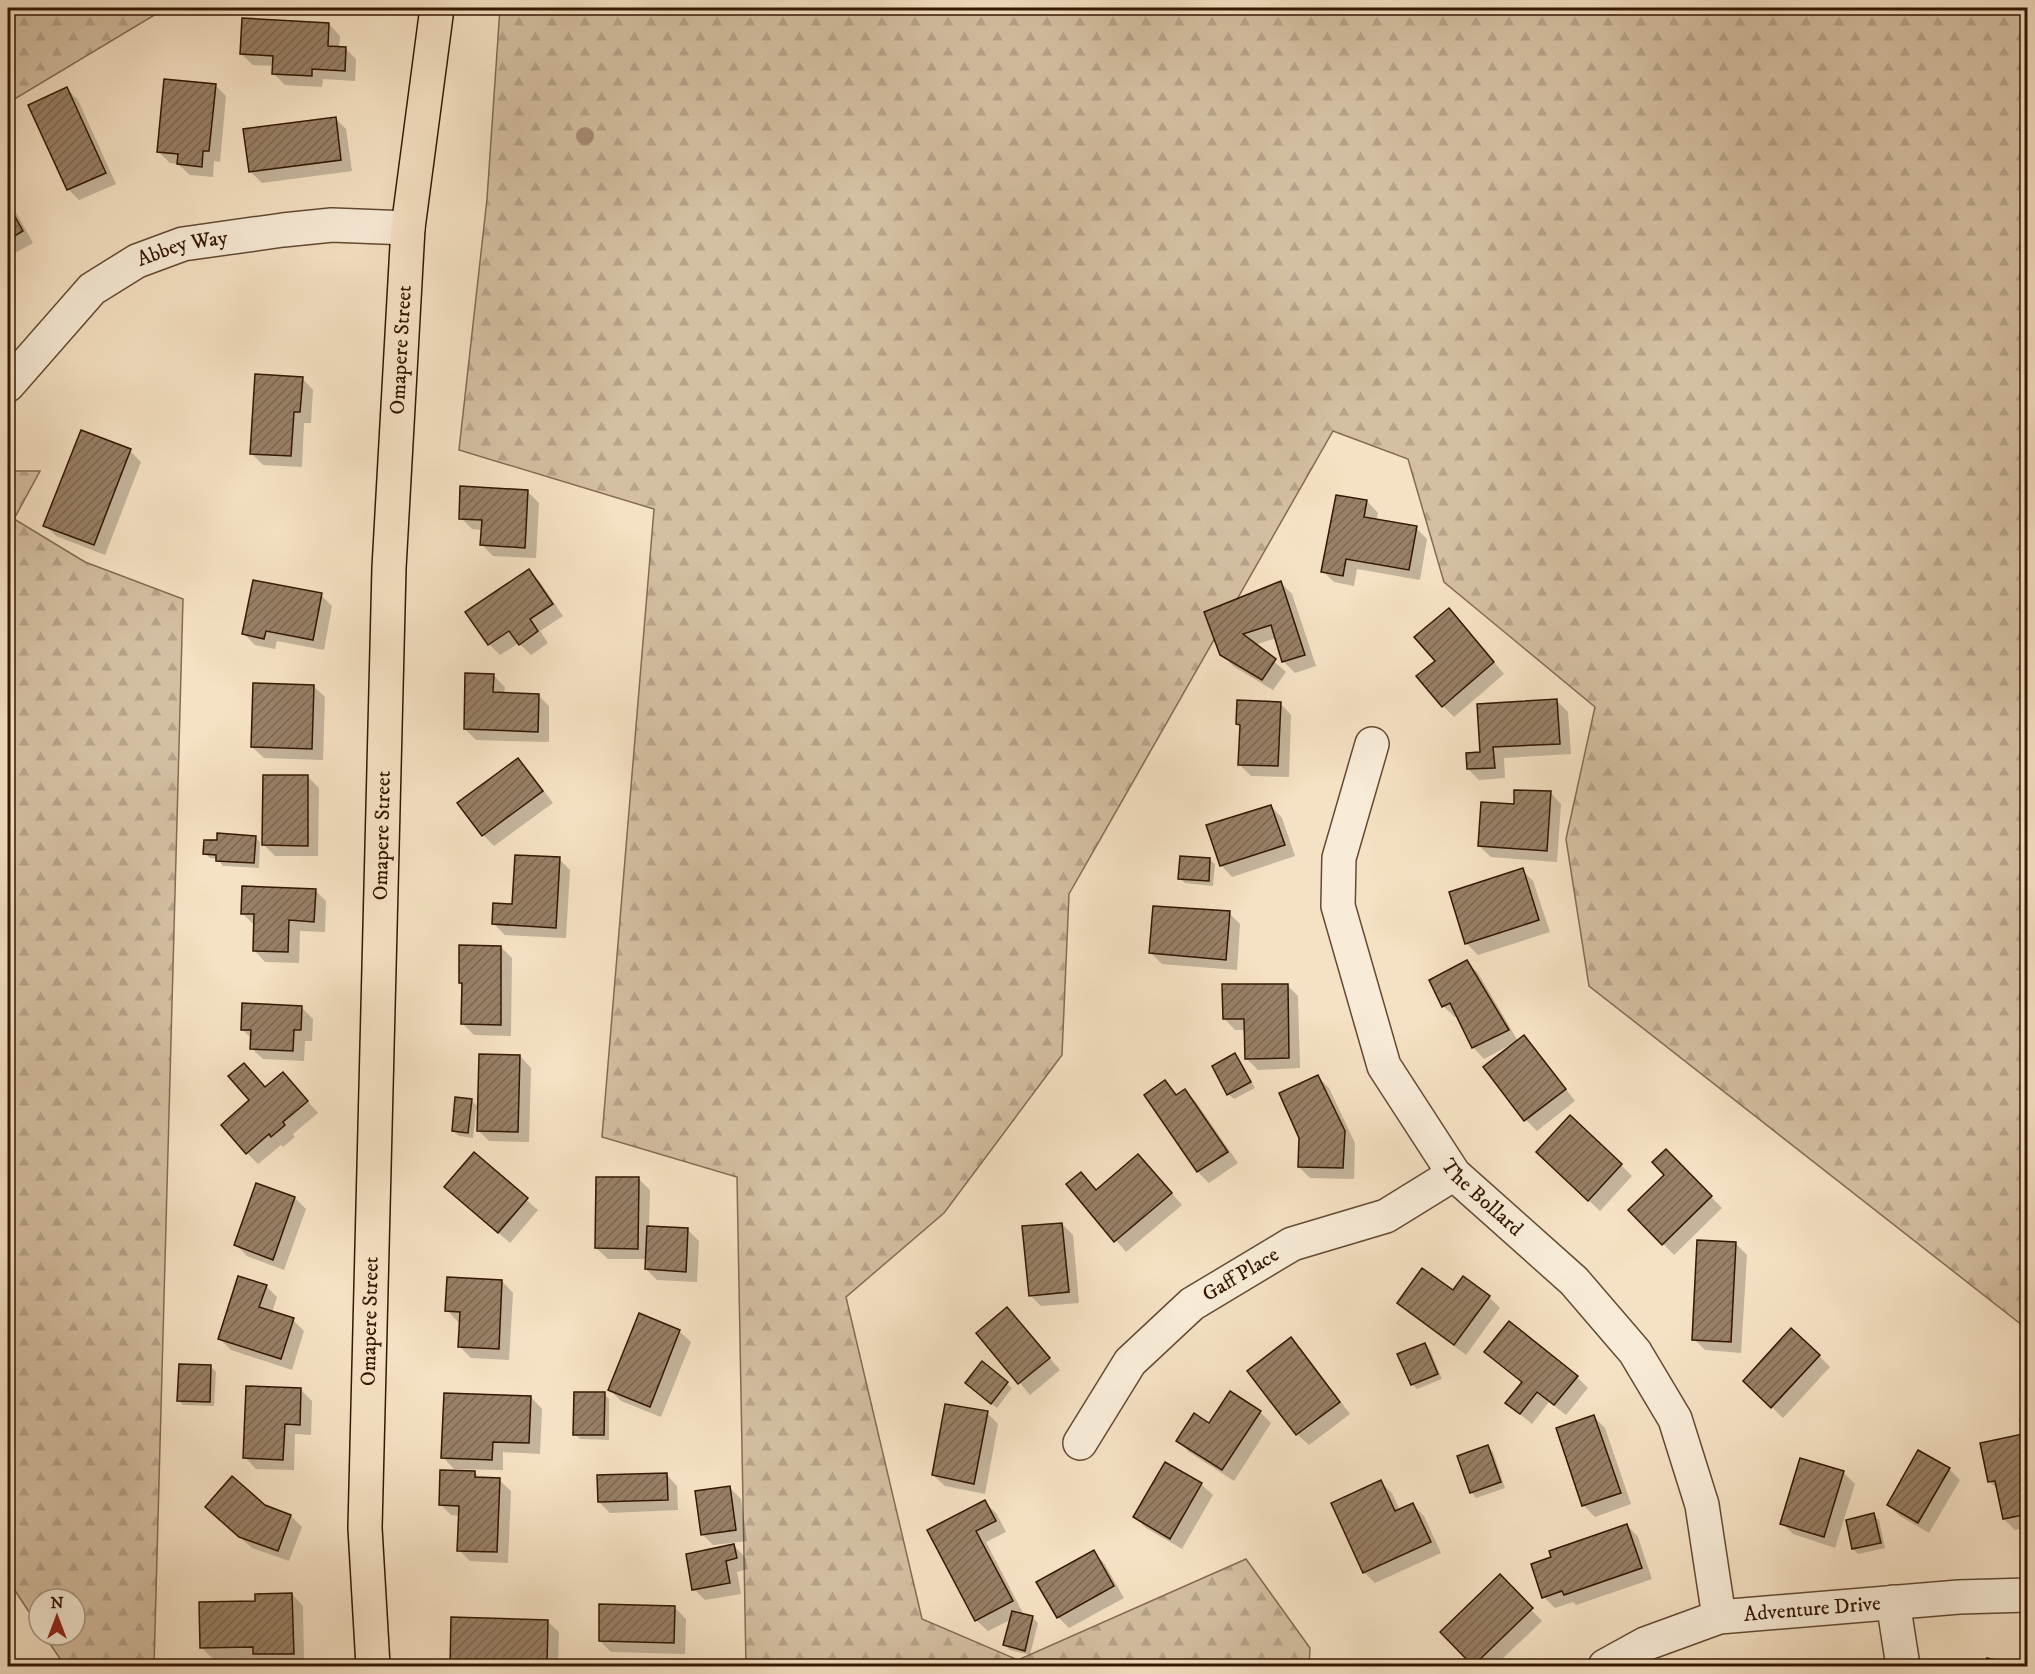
<svg xmlns="http://www.w3.org/2000/svg" width="2035" height="1674" font-family="'IM FELL DW Pica',serif">
  <style>
    .forest { fill: url(#forest-firs); stroke: #846b52; stroke-width: 1.5 }
    .shadow { fill: #0003 }
    .building { fill: url(#building-hatch); stroke: #341702; stroke-width: 1.5 }
    .lines { fill: none; stroke-linecap: round; stroke-linejoin: round }
    .minor-casing { stroke: #644a32; stroke-width: 36 }
    .major-casing { stroke: #341702; stroke-width: 36 }
    .minor { stroke: #f8ecd8; stroke-width: 33 }
    .major { stroke: #f5e1c3; stroke-width: 33 }
    .tree { fill: #a58d73 }
    .labels { text-anchor: middle; dominant-baseline: central; stroke-width: 6; stroke-linejoin: round; paint-order: stroke }
    .street-label { font-size: 21px; fill: #341702; stroke: #f8ecd8 }
  </style>
  <defs>
    <pattern id="forest-firs" width="22" height="20" patternUnits="userSpaceOnUse" patternTransform="scale(1.5)"><rect width="22" height="20" fill="#d4bfa2"/><path d="M5 1l3.5 6h-7zM16 11l3.5 6h-7z" fill="#b7a38a"/></pattern>
    <pattern id="building-hatch" width="6" height="6" patternUnits="userSpaceOnUse" patternTransform="scale(1.5)"><rect width="6" height="6" fill="#988066"/><path d="M-1 1l2-2M0 6l6-6M5 7l2-2" fill="none" stroke="#7d6852"/></pattern>
  </defs>
  <rect width="100%" height="100%" fill="#f5e1c3"/>
  <filter id="stains"><feTurbulence type="fractalNoise" baseFrequency=".00333" numOctaves="4"/><feColorMatrix values="0 0 0 0 .2 0 0 0 0 .09 0 0 0 0 .02 0 0 0 .5 -.17"/></filter>
  <radialGradient id="worn" r=".72"><stop offset=".6" stop-color="#630" stop-opacity="0"/><stop offset="1" stop-color="#630" stop-opacity=".3"/></radialGradient>
  <g class="forest">
    <path d="M8 8H157L158 13 8 103Z"/>
    <path d="M500 8H2027V1329L1589 986 1566 839 1595 707 1444 582 1408 459 1333 431 1069 894 1062 1055 944 1213 846 1297 922 1619 1018 1660 1246 1559 1310 1648 1309 1666H746L737 1177 602 1137 654 509 459 450 487 199Z"/>
    <path d="M8 471H40L14 519 85 562 183 599 154 1666H65L44 1635H75V1599H39V1627L8 1580 12 1538 8 1536Z"/>
  </g>
  <g class="shadow">
    <path d="M329 24 340 36 339 48H345L356 59 355 81 323 79 322 87 285 85 274 74V66L253 65 241 54Z"/>
    <path d="M215 85 226 96 220 162 214 161 213 177 190 175 178 164 170 163 158 151Z"/>
    <path d="M67 89 78 100 116 184 79 200 68 189Z"/>
    <path d="M335 118 346 129 352 171 262 183 250 171Z"/>
    <path d="M8 182 14 194 8 197Z"/>
    <path d="M8 198 33 243 8 257Z"/>
    <path d="M302 378 313 390 311 423H304L302 467 263 465 251 453Z"/>
    <path d="M130 451 141 462 105 555 56 536 45 525Z"/>
    <path d="M527 491 539 503 536 558 493 556 482 545 483 530 472 529 461 518Z"/>
    <path d="M1367 501 1378 513 1376 520 1416 528 1427 539 1420 580 1357 569 1354 586 1334 582 1323 571Z"/>
    <path d="M529 571 540 582 563 616 540 631 548 643 531 655 519 643 500 655 489 644Z"/>
    <path d="M1281 583 1292 594 1316 666 1295 673 1284 662 1276 638 1255 645 1286 672 1273 690 1233 666 1222 654Z"/>
    <path d="M321 595 332 606 324 650 277 641 275 649 255 645 244 634Z"/>
    <path d="M1460 621 1504 674 1454 717 1443 706Z"/>
    <path d="M494 676 505 687 504 694 538 695 549 706V742L476 740 465 729Z"/>
    <path d="M313 686 325 697 323 760 264 758 252 747Z"/>
    <path d="M1557 701 1568 712 1571 754 1504 758 1505 778 1479 780 1468 769 1482 753Z"/>
    <path d="M1280 703 1291 715 1289 777 1251 776 1240 765 1241 727 1237 723Z"/>
    <path d="M518 760 529 771 553 803 494 846 483 835Z"/>
    <path d="M308 777 319 788 318 856H275L264 845Z"/>
    <path d="M1550 792 1561 804 1557 862 1491 857 1479 846 1515 806Z"/>
    <path d="M1271 806 1282 818 1295 856 1232 877 1221 865Z"/>
    <path d="M255 837 260 842 259 868 223 866 218 859 210 858 205 853Z"/>
    <path d="M559 859 570 870 566 938 505 935 493 923Z"/>
    <path d="M1209 859 1215 864 1213 886 1185 883 1180 878Z"/>
    <path d="M1522 870 1533 881 1550 932 1478 955 1467 944 1450 893Z"/>
    <path d="M315 890 326 901 325 932 300 931 299 963 265 962 254 950V925L243 914Z"/>
    <path d="M1229 913 1240 924 1237 970 1162 964 1151 953Z"/>
    <path d="M501 947 512 958 511 1036 474 1035 463 1024 464 986 460 983Z"/>
    <path d="M1466 962 1478 973 1518 1041 1523 1037 1534 1048 1575 1101 1537 1131 1526 1120 1510 1045 1484 1059 1473 1047 1458 1016 1455 1017 1443 1006Z"/>
    <path d="M1287 985 1298 996 1300 1068 1258 1070 1246 1058V1030H1235L1224 1018Z"/>
    <path d="M302 1008 313 1019 312 1041H305L304 1061 263 1059 251 1048 252 1039 242 1029Z"/>
    <path d="M1235 1055 1240 1060 1255 1088 1234 1099 1228 1094Z"/>
    <path d="M520 1056 531 1068 529 1142 489 1141 478 1130 479 1109H476L473 1138 459 1136 454 1131 471 1100 479 1108Z"/>
    <path d="M1318 1077 1329 1088 1355 1143 1354 1179 1310 1178 1299 1167Z"/>
    <path d="M1165 1082 1178 1096 1185 1091 1196 1102 1238 1163 1209 1183 1198 1172 1146 1095Z"/>
    <path d="M294 1085 318 1113 293 1134 295 1137 283 1147 281 1145 258 1164 247 1153 252 1100 266 1088Z"/>
    <path d="M1666 1151 1722 1208 1674 1255 1630 1210 1666 1175Z"/>
    <path d="M474 1154 538 1210 510 1243 446 1187Z"/>
    <path d="M1549 1163 1621 1165 1632 1176 1600 1211Z"/>
    <path d="M1149 1167 1182 1205 1126 1252 1068 1185 1081 1174 1097 1191Z"/>
    <path d="M639 1179 650 1190 649 1227 688 1230 699 1241 697 1282 657 1280 646 1269 647 1259H608L596 1248Z"/>
    <path d="M257 1185 295 1198 306 1209 284 1270 247 1256 236 1245Z"/>
    <path d="M1062 1224 1073 1235 1079 1303 1041 1306 1030 1295Z"/>
    <path d="M1736 1244 1747 1255 1741 1353 1705 1350 1694 1339Z"/>
    <path d="M1463 1279 1489 1297 1500 1308 1466 1355 1410 1314 1399 1303 1453 1292Z"/>
    <path d="M502 1281 513 1293 509 1360 471 1358 460 1347 461 1322H458L447 1310Z"/>
    <path d="M266 1286 277 1297 272 1313 293 1320 304 1331 292 1370 231 1350 220 1339Z"/>
    <path d="M1007 1309 1060 1370 1030 1395 978 1333Z"/>
    <path d="M679 1331 691 1342 661 1417 621 1401 610 1390Z"/>
    <path d="M1291 1339 1302 1350 1350 1414 1309 1445 1297 1434 1249 1371Z"/>
    <path d="M1425 1344 1430 1350 1442 1379 1417 1389 1412 1384Z"/>
    <path d="M1486 1352 1577 1377 1588 1388 1566 1415 1549 1402 1532 1424 1507 1403 1523 1383Z"/>
    <path d="M1819 1356 1830 1367 1783 1418 1756 1392Z"/>
    <path d="M982 1363 1012 1388 997 1408 972 1388Z"/>
    <path d="M211 1367 216 1372 214 1406 183 1405 178 1400Z"/>
    <path d="M301 1390 312 1401 311 1435 295 1434 294 1470 256 1469 245 1457Z"/>
    <path d="M604 1394 609 1399V1440L580 1439 575 1434Z"/>
    <path d="M531 1397 542 1409 540 1454 503 1452V1470L454 1469 443 1457Z"/>
    <path d="M1260 1412 1271 1423 1234 1481 1189 1452 1178 1440 1210 1425Z"/>
    <path d="M987 1413 998 1424 985 1494 945 1486 933 1475Z"/>
    <path d="M1594 1417 1605 1428 1631 1504 1595 1517 1584 1506 1558 1429Z"/>
    <path d="M2028 1419V1527L2015 1530 2004 1519 1998 1490 1989 1481 2025 1435Z"/>
    <path d="M1488 1447 1493 1452 1505 1488 1476 1498 1471 1492Z"/>
    <path d="M1166 1464 1201 1484 1213 1495 1182 1549 1146 1528 1135 1517Z"/>
    <path d="M1949 1469 1960 1480 1929 1533 1900 1516 1888 1505Z"/>
    <path d="M1843 1472 1855 1484 1835 1548 1793 1534 1782 1523Z"/>
    <path d="M475 1473 481 1479 499 1480 511 1491 508 1563 470 1561 459 1550 460 1516 451 1515 440 1504Z"/>
    <path d="M666 1474 677 1486 678 1510 610 1513 599 1502Z"/>
    <path d="M1381 1482 1392 1493 1400 1511 1413 1505 1424 1516 1441 1553 1375 1583 1364 1572Z"/>
    <path d="M730 1488 741 1499 747 1541 713 1545 702 1534Z"/>
    <path d="M984 1502 996 1513 1006 1532 986 1542 1023 1613 1020 1614 1033 1618 1038 1623 1030 1655 1010 1650 1005 1645 1012 1619 988 1631 976 1620 929 1530Z"/>
    <path d="M264 1506 291 1516 302 1527 289 1561 252 1548 218 1518Z"/>
    <path d="M1874 1515 1879 1520 1885 1548 1858 1554 1853 1549Z"/>
    <path d="M1627 1525 1638 1537 1652 1579 1576 1605 1573 1602 1555 1608 1544 1597 1552 1558Z"/>
    <path d="M734 1546 745 1557 748 1569 737 1572 741 1594 705 1600 694 1589Z"/>
    <path d="M1093 1552 1104 1563 1124 1598 1069 1628 1058 1617Z"/>
    <path d="M1500 1577 1542 1621 1495 1666H1476L1442 1632Z"/>
    <path d="M292 1594 303 1606 304 1664 265 1665 258 1658 213 1659 202 1648 257 1603Z"/>
    <path d="M675 1608 686 1619 685 1654 611 1652 600 1641Z"/>
    <path d="M547 1621 559 1632 558 1666H452Z"/>
  </g>
  <g class="building">
    <path d="M242 18 329 23 328 46 346 47 345 71 312 69V76L272 74 273 56 240 54Z"/>
    <path d="M164 79 216 84 209 151H203L202 167 177 164 178 154 157 152Z"/>
    <path d="M67 87 106 173 67 190 28 105Z"/>
    <path d="M336 117 341 160 249 172 243 129Z"/>
    <path d="M8 204 23 231 8 240Z"/>
    <path d="M255 374 303 377 300 412H294L291 456 250 454Z"/>
    <path d="M81 430 131 449 94 545 43 526Z"/>
    <path d="M460 486 528 490 525 548 480 545 482 520 459 519Z"/>
    <path d="M1336 495 1367 500 1364 517 1417 526 1409 570 1346 559 1343 576 1321 572Z"/>
    <path d="M529 569 553 604 530 619 538 631 519 645 509 631 488 645 465 612Z"/>
    <path d="M253 580 322 593 313 640 266 631 264 639 242 634Z"/>
    <path d="M1281 581 1305 655 1282 662 1271 625 1243 634 1276 659 1262 680 1220 655 1204 612Z"/>
    <path d="M1449 608 1494 662 1442 707 1416 676 1435 661 1414 637Z"/>
    <path d="M465 673 494 674 493 692 539 694 538 732 464 729Z"/>
    <path d="M253 683 314 685 312 749 251 747Z"/>
    <path d="M1557 699 1560 744 1493 747 1495 768 1467 769 1466 753 1480 752 1477 704Z"/>
    <path d="M1237 700 1281 702 1278 766 1238 765 1240 725 1236 724Z"/>
    <path d="M518 758 543 791 482 836 457 803Z"/>
    <path d="M263 775H308V846L262 845Z"/>
    <path d="M1514 790 1551 791 1547 851 1478 846 1481 802 1514 804Z"/>
    <path d="M1271 805 1285 845 1220 866 1206 825Z"/>
    <path d="M217 833 256 836 254 863 216 861V855L203 854 204 840H217Z"/>
    <path d="M515 855 560 857 556 928 492 924 493 903 512 904Z"/>
    <path d="M1180 856 1210 858 1209 881 1178 879Z"/>
    <path d="M1523 868 1539 920 1465 944 1449 892Z"/>
    <path d="M242 886 316 889 314 922 289 920 288 952 253 951 254 914H241Z"/>
    <path d="M1153 906 1230 911 1226 960 1149 953Z"/>
    <path d="M459 945 501 946V1025L461 1024 462 983H459Z"/>
    <path d="M1467 960 1509 1030 1472 1048 1450 1003 1442 1007 1429 980Z"/>
    <path d="M1222 984H1288L1289 1058 1245 1059 1244 1019H1223Z"/>
    <path d="M242 1003 302 1006 301 1030H294L293 1051 250 1049 251 1030H241Z"/>
    <path d="M1524 1035 1566 1089 1524 1121 1483 1067Z"/>
    <path d="M1235 1053 1251 1082 1227 1095 1212 1066Z"/>
    <path d="M479 1054 520 1055 518 1132 477 1131Z"/>
    <path d="M244 1063 265 1087 283 1072 308 1101 283 1122 285 1125 271 1137 269 1134 246 1154 221 1125 249 1100 228 1076Z"/>
    <path d="M1318 1075 1345 1131 1343 1168 1298 1167 1299 1138 1279 1093Z"/>
    <path d="M1165 1080 1176 1095 1185 1089 1228 1152 1197 1172 1144 1095Z"/>
    <path d="M455 1097 472 1099 468 1133 452 1131Z"/>
    <path d="M1570 1115 1622 1164 1588 1201 1536 1152Z"/>
    <path d="M1666 1149 1712 1196 1662 1245 1628 1210 1664 1175 1652 1162Z"/>
    <path d="M474 1152 528 1198 498 1233 444 1187Z"/>
    <path d="M1138 1154 1172 1193 1114 1242 1066 1184 1081 1172 1096 1190Z"/>
    <path d="M596 1177H639L638 1249 595 1248Z"/>
    <path d="M256 1183 295 1197 273 1260 234 1245Z"/>
    <path d="M1062 1223 1069 1292 1029 1296 1022 1226Z"/>
    <path d="M647 1226 688 1228 686 1272 645 1269Z"/>
    <path d="M1697 1240 1736 1242 1731 1342 1692 1340Z"/>
    <path d="M1422 1268 1453 1290 1463 1276 1490 1296 1454 1345 1397 1303Z"/>
    <path d="M238 1276 267 1285 259 1307 294 1318 281 1359 218 1339Z"/>
    <path d="M447 1277 502 1280 499 1349 458 1347 460 1312 445 1311Z"/>
    <path d="M1007 1307 1050 1358 1018 1384 976 1333Z"/>
    <path d="M639 1313 680 1330 650 1407 608 1390Z"/>
    <path d="M1509 1321 1578 1376 1554 1405 1537 1392 1520 1414 1505 1403 1522 1382 1484 1352Z"/>
    <path d="M1791 1328 1820 1355 1771 1408 1743 1381Z"/>
    <path d="M1291 1337 1340 1402 1296 1435 1247 1371Z"/>
    <path d="M1425 1343 1438 1374 1411 1385 1397 1354Z"/>
    <path d="M982 1361 1008 1382 991 1404 965 1383Z"/>
    <path d="M179 1364 211 1365 210 1402 177 1401Z"/>
    <path d="M246 1386 301 1388 300 1425 285 1424 283 1460 243 1458Z"/>
    <path d="M1230 1391 1261 1411 1222 1470 1176 1441 1194 1413 1209 1423Z"/>
    <path d="M574 1392H605L604 1435H573Z"/>
    <path d="M444 1393 531 1396 529 1443 493 1442 492 1460 441 1458Z"/>
    <path d="M945 1404 988 1411 974 1484 932 1475Z"/>
    <path d="M1594 1415 1621 1493 1582 1506 1556 1428Z"/>
    <path d="M2028 1417V1514L2003 1519 1995 1481 1988 1482 1980 1443 2023 1434 2020 1419Z"/>
    <path d="M1488 1445 1501 1482 1470 1493 1457 1456Z"/>
    <path d="M1918 1450 1950 1468 1918 1523 1887 1505Z"/>
    <path d="M1800 1458 1844 1471 1824 1537 1780 1524Z"/>
    <path d="M1165 1462 1202 1483 1170 1539 1133 1517Z"/>
    <path d="M440 1470 475 1471V1477L500 1478 497 1552 457 1551 459 1506 439 1505Z"/>
    <path d="M667 1473 668 1500 598 1502 597 1475Z"/>
    <path d="M232 1476 265 1505 291 1515 278 1551 239 1537 205 1507Z"/>
    <path d="M1381 1480 1395 1511 1413 1503 1431 1542 1363 1573 1331 1503Z"/>
    <path d="M730 1486 736 1530 701 1535 695 1491Z"/>
    <path d="M985 1500 996 1521 976 1531 1013 1601 975 1621 927 1530Z"/>
    <path d="M1874 1513 1881 1543 1852 1549 1846 1520Z"/>
    <path d="M1627 1524 1642 1568 1564 1595 1562 1591 1542 1598 1531 1564 1551 1557 1549 1551Z"/>
    <path d="M734 1544 737 1558 726 1561 730 1583 692 1590 686 1554Z"/>
    <path d="M1094 1550 1114 1586 1057 1618 1036 1582Z"/>
    <path d="M1500 1574 1533 1608 1473 1666 1440 1632Z"/>
    <path d="M292 1593 294 1654H253V1647L200 1648 199 1602 255 1601V1594Z"/>
    <path d="M599 1604 675 1606 674 1643 599 1641Z"/>
    <path d="M1012 1611 1033 1616 1025 1651 1003 1645Z"/>
    <path d="M451 1617 548 1620 547 1666H450Z"/>
    <path d="M1987 1658 2022 1666H1985Z"/>
  </g>
  <g class="lines">
    <defs>
      <g id="minor">
        <path id="s1" d="M8 385 92 289 137 261 183 244 283 230 332 225 408 228"/>
        <path id="s2" d="M1372 744 1339 858 1338 906 1384 1066 1454 1174 1574 1281 1635 1352 1675 1419 1702 1505 1719 1617"/>
        <path id="s3" d="M1080 1443 1130 1362 1192 1304 1292 1244 1386 1216 1454 1174"/>
        <path d="M1893 1602 1903 1666"/>
        <path id="s4" d="M1605 1666 1645 1644 1719 1617 1959 1597 2028 1595"/>
      </g>
      <g id="major">
        <path id="s5" d="M373 1666 365 1528 389 568 408 228 437 8"/>
      </g>
    </defs>
    <use href="#minor" class="minor-casing"/>
    <use href="#major" class="major-casing"/>
    <use href="#minor" class="minor"/>
    <use href="#major" class="major"/>
  </g>
  <circle class="tree" cx="585" cy="136" r="9"/>
  <g class="labels">
    <g class="street-label">
      <text stroke="none"><textPath href="#s1" startOffset="228">Abbey Way</textPath></text>
      <text stroke="none"><textPath href="#s5" startOffset="1317">Omapere Street</textPath></text>
      <text stroke="none"><textPath href="#s5" startOffset="831">Omapere Street</textPath></text>
      <text stroke="none"><textPath href="#s2" startOffset="498">The Bollard</textPath></text>
      <text stroke="none"><textPath href="#s3" startOffset="237">Gaff Place</textPath></text>
      <text stroke="none"><textPath href="#s5" startOffset="345">Omapere Street</textPath></text>
      <text stroke="none"><textPath href="#s4" startOffset="218">Adventure Drive</textPath></text>
    </g>
  </g>
  <rect width="2035" height="1674" fill="none" stroke="#f5e1c3" stroke-width="30"/>
  <rect x="9" y="9" width="2017" height="1656" fill="none" stroke="#341702" stroke-width="3"/>
  <rect x="15" y="15" width="2005" height="1644" fill="none" stroke="#341702" stroke-width="1.5"/>
  <g transform="translate(57 1617)"><circle r="28" fill="#f8ecd8" stroke="#aa9782" stroke-width="1.5"/>
  <path d="M0-4.5L10 22L0 15L-10 22Z" fill="#8f2418"/>
  <text y="-9" font-size="16" font-weight="bold" text-anchor="middle" fill="#341702">N</text>
  </g>
  <rect width="100%" height="100%" filter="url(#stains)"/>
  <rect width="100%" height="100%" fill="url(#worn)"/>
</svg>
